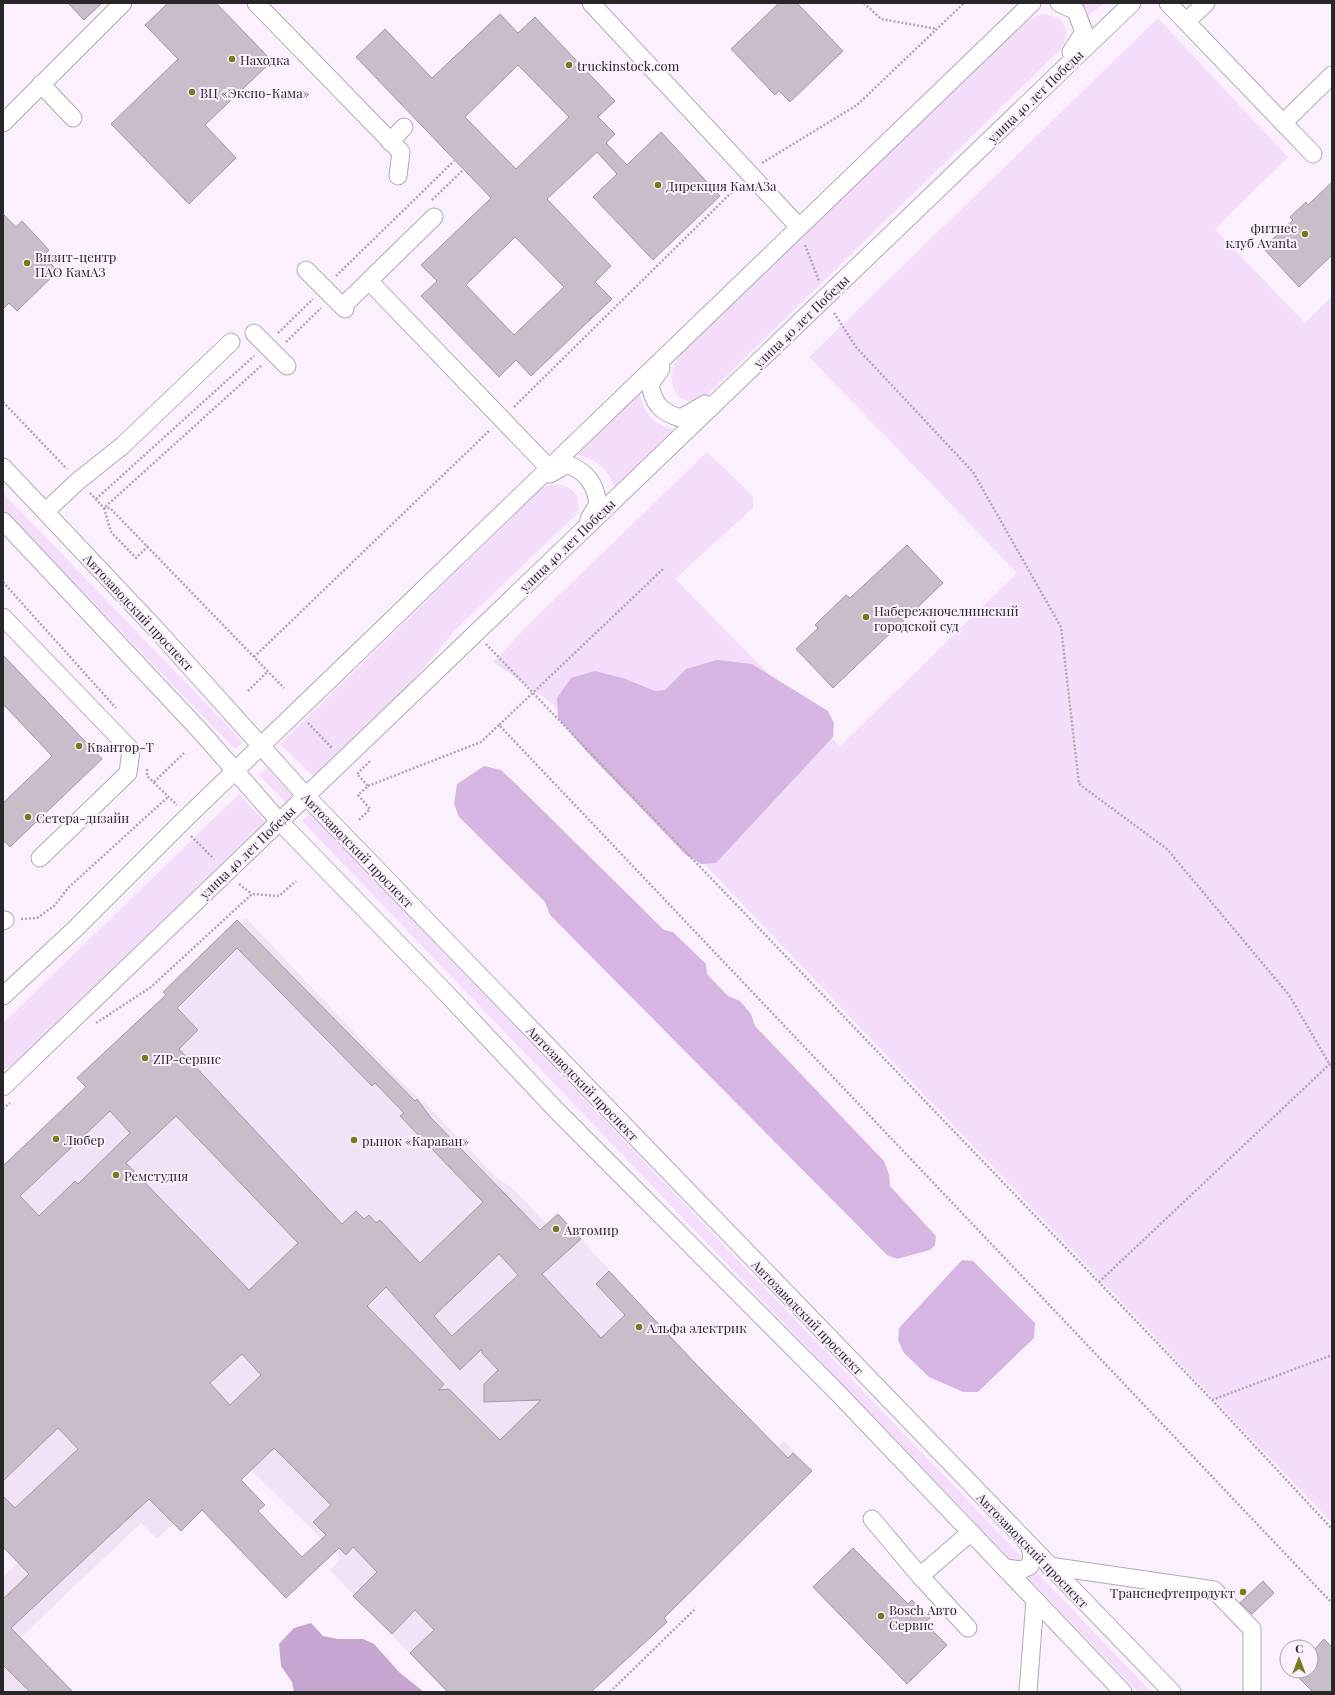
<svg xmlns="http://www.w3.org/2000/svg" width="1335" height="1695" font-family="'Playfair Display',serif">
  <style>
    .built { fill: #f1e3f6 }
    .green { fill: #f3ddfa }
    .forest { fill: #d7b5e2 }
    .water { fill: #c7a5d1 }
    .building { fill: #c7beca; stroke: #a299a5; fill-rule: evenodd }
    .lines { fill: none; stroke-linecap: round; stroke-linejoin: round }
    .minor-casing { stroke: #b2a9b5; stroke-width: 19 }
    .path { stroke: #afa8b1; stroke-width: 2.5; stroke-dasharray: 2 2; stroke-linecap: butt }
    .minor { stroke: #fff; stroke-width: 17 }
    .poi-dot { fill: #7b791f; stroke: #fbf1fe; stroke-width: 1.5 }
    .labels { text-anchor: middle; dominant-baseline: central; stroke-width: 4; stroke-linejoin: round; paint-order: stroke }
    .poi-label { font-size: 13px; fill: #29262a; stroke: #fbf1fe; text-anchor: start }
    .street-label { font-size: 13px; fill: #29262a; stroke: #fbf1fe }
  </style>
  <rect width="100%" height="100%" fill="#fbf1fe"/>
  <path class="built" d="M246 918 404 1085 425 1103 496 1177 512 1188 547 1224 558 1214 687 1355 777 1447 784 1441 812 1471 591 1692H446L330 1570 341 1558 240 1459 203 1509 181 1531 173 1524 157 1539 141 1523 20 1638 73 1692H3V1577L18 1563 3 1547V1166L86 1087 77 1078Z"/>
  <g class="green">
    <path d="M1082 3H1105L1086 17 1087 10Z"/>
    <path d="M1043 14C1066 16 1071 30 1061 49L706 396C699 399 691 402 685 400 672 397 669 375 674 365 681 350 694 337 703 324L1023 23 1032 17Z"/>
    <path d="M1158 18 1288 157 1215 229 1305 323 1332 296V1523L549 701 493 662 532 621 707 452 753 496V508L675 579 840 746 1017 573 809 357Z"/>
    <path d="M640 393C643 414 655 425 675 430L614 488C611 470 594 458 577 455Z"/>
    <path d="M558 484C574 487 581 497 578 513L455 630 414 680 315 778 280 744 541 489 549 485Z"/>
    <path d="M3 493 243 742 235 749 3 509Z"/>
    <path d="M267 768 295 798 288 805 259 775Z"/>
    <path d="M239 794 267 824 160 924 14 1065 3 1070V1023Z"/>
    <path d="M310 813 337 841 1151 1692H1138L302 821Z"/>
  </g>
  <g class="forest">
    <path d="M717 660 752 664 828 711 834 723 833 737 716 863 701 864 686 855 586 751 558 718 557 698 571 678 595 671 623 678 655 691 665 690 686 669Z"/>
    <path d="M484 766 501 770 516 784 664 930 673 932 706 964 707 974 728 996 740 1001 751 1014 755 1026 884 1161 889 1174 890 1186 936 1236 935 1245 930 1250 897 1259 887 1255 550 915 545 902 459 817 454 804 457 784Z"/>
    <path d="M962 1260 973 1261 1035 1323 1034 1338 978 1392H963L929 1377 904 1353 898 1340 899 1328Z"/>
  </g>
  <path class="water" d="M311 1623 323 1636 338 1639H363L374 1644 400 1673 424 1692H294L292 1682 281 1666 279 1644 294 1628Z"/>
  <g class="building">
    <path d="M68 3H102L84 20Z"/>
    <path d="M168 3H216L272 61 205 125 236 158 189 204 111 124 178 59 145 25Z"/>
    <path d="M779 3H797L843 51 790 102 779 91 775 95 731 49Z"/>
    <path d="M500 14 518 33 535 17 615 101 598 117 615 134 606 143 627 165 661 132 720 196 653 260 593 197 617 174 597 152 547 199 611 266 595 282 612 299 531 376 516 360 499 377 421 296 437 281 421 265 491 198 356 57 385 29 432 78ZM518 65 569 117 516 169 465 117ZM515 237 564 287 514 335 466 285Z"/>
    <path d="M1332 182V255L1299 287 1263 248 1293 220 1290 217 1306 202 1308 205Z"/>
    <path d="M3 214 16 227 22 221 49 250 43 256 58 271 17 311 9 303 3 309Z"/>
    <path d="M907 545 943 583 833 688 796 649 818 628 815 625 846 595 850 598Z"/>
    <path d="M3 655 102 759 10 847 3 840V803L52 756 3 704Z"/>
    <path d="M237 920 415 1101 417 1099 431 1118 540 1230 558 1214 581 1239 542 1274 601 1338 625 1315 596 1284 609 1271 694 1362 788 1458 793 1453 812 1471 664 1618 667 1622 591 1692H448L410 1653 434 1630 415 1610 392 1634 353 1596 377 1572 353 1547 346 1555 339 1548 286 1598 202 1510 181 1531 149 1499 11 1628 73 1692H30L3 1665V1599L29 1574 3 1547V1496L15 1508 78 1449 58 1428 3 1481V1166L86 1087 77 1078 166 995 163 992ZM237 948 372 1086 375 1083 404 1113 400 1116 483 1202 420 1263 380 1220 376 1223 369 1215 364 1219 356 1211 342 1224 179 1049 198 1030 177 1008ZM110 1111 130 1133 78 1184 75 1181 39 1216 20 1196ZM176 1116 298 1243 249 1290 126 1163ZM499 1254 518 1275 452 1336 434 1316ZM386 1287 460 1370 482 1349V1353L498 1370 484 1384V1402L541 1400 500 1440 449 1389 439 1390 444 1384 367 1306ZM242 1354 261 1375 230 1405 210 1383ZM274 1448 331 1505 313 1522 326 1535 302 1557 258 1511 265 1505 241 1480Z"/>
    <path d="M853 1548 908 1604 912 1600 930 1618 925 1623 947 1645 907 1684 813 1587Z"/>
    <path d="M1263 1581 1274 1593 1252 1614 1240 1603Z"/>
    <path d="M1324 1639 1332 1647V1692H1313L1292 1671H1311V1653Z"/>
  </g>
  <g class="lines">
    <defs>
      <g id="minor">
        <path d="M256 3 401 152 398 176"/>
        <path d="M591 3 799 227"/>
        <path d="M1059 3 1076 11 1084 32 1071 52"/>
        <path d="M1168 3 1313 154"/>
        <path d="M1186 22 1206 3"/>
        <path d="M41 84 73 118"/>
        <path d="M3 123 123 3"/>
        <path d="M1283 123 1332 75"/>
        <path d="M390 142 404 127"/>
        <path d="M306 270 345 309"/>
        <path d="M369 281 549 468"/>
        <path d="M343 306 434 217"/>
        <path d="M254 333 287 366"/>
        <path d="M661 369 650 384C653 404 662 413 681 418L705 404"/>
        <path d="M3 467 155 628 306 796 1172 1692"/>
        <path d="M550 474 567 464C587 472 595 483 598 504L589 519"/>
        <path d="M46 511 78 481 122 446 231 342"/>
        <path d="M3 521 203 734 279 821 445 992 558 1112 836 1391 1123 1692"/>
        <path d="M3 617 131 750 128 773 40 858"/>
        <path d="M3 921 5 920"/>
        <path d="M3 996 75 929 184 820 1032 3"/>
        <path d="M3 1087 1132 3"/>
        <path d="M872 1519 920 1576 971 1532"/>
        <path d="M1049 1566 1214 1590 1252 1629V1692"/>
        <path d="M1006 1568 1021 1570 1030 1566 1032 1557 1030 1547"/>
        <path d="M920 1576 968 1628"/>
        <path d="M1028 1692 1035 1600"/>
      </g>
    </defs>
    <use href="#minor" class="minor-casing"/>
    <g class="path">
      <path d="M864 3 881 19 937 29"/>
      <path d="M762 163 857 105 964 3"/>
      <path d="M432 200 463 170"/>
      <path d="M805 245 819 281"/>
      <path d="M336 276 454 161"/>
      <path d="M834 313 856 347 973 472 1061 627 1079 784 1167 849 1289 995 1330 1065"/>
      <path d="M278 333 313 299"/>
      <path d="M286 342 321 308"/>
      <path d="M3 402 67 469"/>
      <path d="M514 407 738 186"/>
      <path d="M90 493 104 508H110L284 688"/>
      <path d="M96 499 254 356"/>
      <path d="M148 546 136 558 111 532 104 508 262 365"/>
      <path d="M663 569 499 725 1332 1603"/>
      <path d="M3 582 116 708"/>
      <path d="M486 644 1212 1400 1332 1529"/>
      <path d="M254 657 490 430"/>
      <path d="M248 691 268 671"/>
      <path d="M308 723 332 748"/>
      <path d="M147 769V776L177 805"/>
      <path d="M154 782 184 753"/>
      <path d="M368 786 481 742 499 725"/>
      <path d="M359 820 370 809 358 795 368 786 357 774 370 761"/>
      <path d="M191 836 214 859"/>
      <path d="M239 884 252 894"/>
      <path d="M21 919 37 918 54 906 69 887 168 797"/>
      <path d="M96 1023 151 987 252 894 279 896 296 881"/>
      <path d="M3 1109 10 1103"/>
      <path d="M1099 1282 1332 1062"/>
      <path d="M1212 1400 1332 1355"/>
      <path d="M610 1692 696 1608"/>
    </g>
    <use href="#minor" class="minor"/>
  </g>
  <g class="poi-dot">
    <circle cx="232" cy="59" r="4"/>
    <circle cx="569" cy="65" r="4"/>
    <circle cx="192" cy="92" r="4"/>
    <circle cx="658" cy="185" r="4"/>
    <circle cx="1305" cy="234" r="4"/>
    <circle cx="27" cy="263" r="4"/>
    <circle cx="866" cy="617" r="4"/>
    <circle cx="79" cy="746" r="4"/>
    <circle cx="28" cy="817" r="4"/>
    <circle cx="145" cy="1058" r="4"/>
    <circle cx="56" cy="1139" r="4"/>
    <circle cx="354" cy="1140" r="4"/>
    <circle cx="116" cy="1175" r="4"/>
    <circle cx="556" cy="1229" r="4"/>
    <circle cx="639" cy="1327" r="4"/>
    <circle cx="1243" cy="1592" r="4"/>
    <circle cx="881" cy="1616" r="4"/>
  </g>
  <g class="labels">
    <g class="poi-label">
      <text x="240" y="59">Находка</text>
      <text x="577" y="65">truckinstock.com</text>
      <text x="200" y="92">ВЦ «Экспо-Кама»</text>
      <text x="666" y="185">Дирекция КамАЗа</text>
      <text x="1297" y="227" text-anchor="end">фитнес<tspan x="1297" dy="15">клуб Avanta</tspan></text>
      <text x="35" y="256">Визит-центр<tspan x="35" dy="15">ПАО КамАЗ</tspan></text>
      <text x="874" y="610">Набережночелнинский<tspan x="874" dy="15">городской суд</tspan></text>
      <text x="87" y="746">Квантор-Т</text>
      <text x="36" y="817">Сетера-дизайн</text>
      <text x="153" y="1058">ZIP-сервис</text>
      <text x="64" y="1139">Любер</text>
      <text x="362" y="1140">рынок «Караван»</text>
      <text x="124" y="1175">Ремстудия</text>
      <text x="564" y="1229">Автомир</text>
      <text x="647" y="1327">Альфа электрик</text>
      <text x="1235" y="1592" text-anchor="end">Транснефтепродукт</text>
      <text x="889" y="1609">Bosch Авто<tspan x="889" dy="15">Сервис</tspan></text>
    </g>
    <g class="street-label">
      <text transform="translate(1035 96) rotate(-44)">улица 40 лет Победы</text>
      <text transform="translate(801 321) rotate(-44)">улица 40 лет Победы</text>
      <text transform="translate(567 545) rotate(-44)">улица 40 лет Победы</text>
      <text transform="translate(139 612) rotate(47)">Автозаводский проспект</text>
      <text transform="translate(358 850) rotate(46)">Автозаводский проспект</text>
      <text transform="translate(247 852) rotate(-44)">улица 40 лет Победы</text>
      <text transform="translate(583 1083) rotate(46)">Автозаводский проспект</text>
      <text transform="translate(808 1317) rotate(46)">Автозаводский проспект</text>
      <text transform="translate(1033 1550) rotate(46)">Автозаводский проспект</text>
    </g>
  </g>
  <rect width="1335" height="1695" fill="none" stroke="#29262a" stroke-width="8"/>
  <g transform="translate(1299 1659)"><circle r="19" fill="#fbf1fe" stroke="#a7a0a9"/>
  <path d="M0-3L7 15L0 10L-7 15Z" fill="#7b791f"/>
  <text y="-6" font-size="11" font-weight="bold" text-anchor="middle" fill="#29262a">С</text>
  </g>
</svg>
